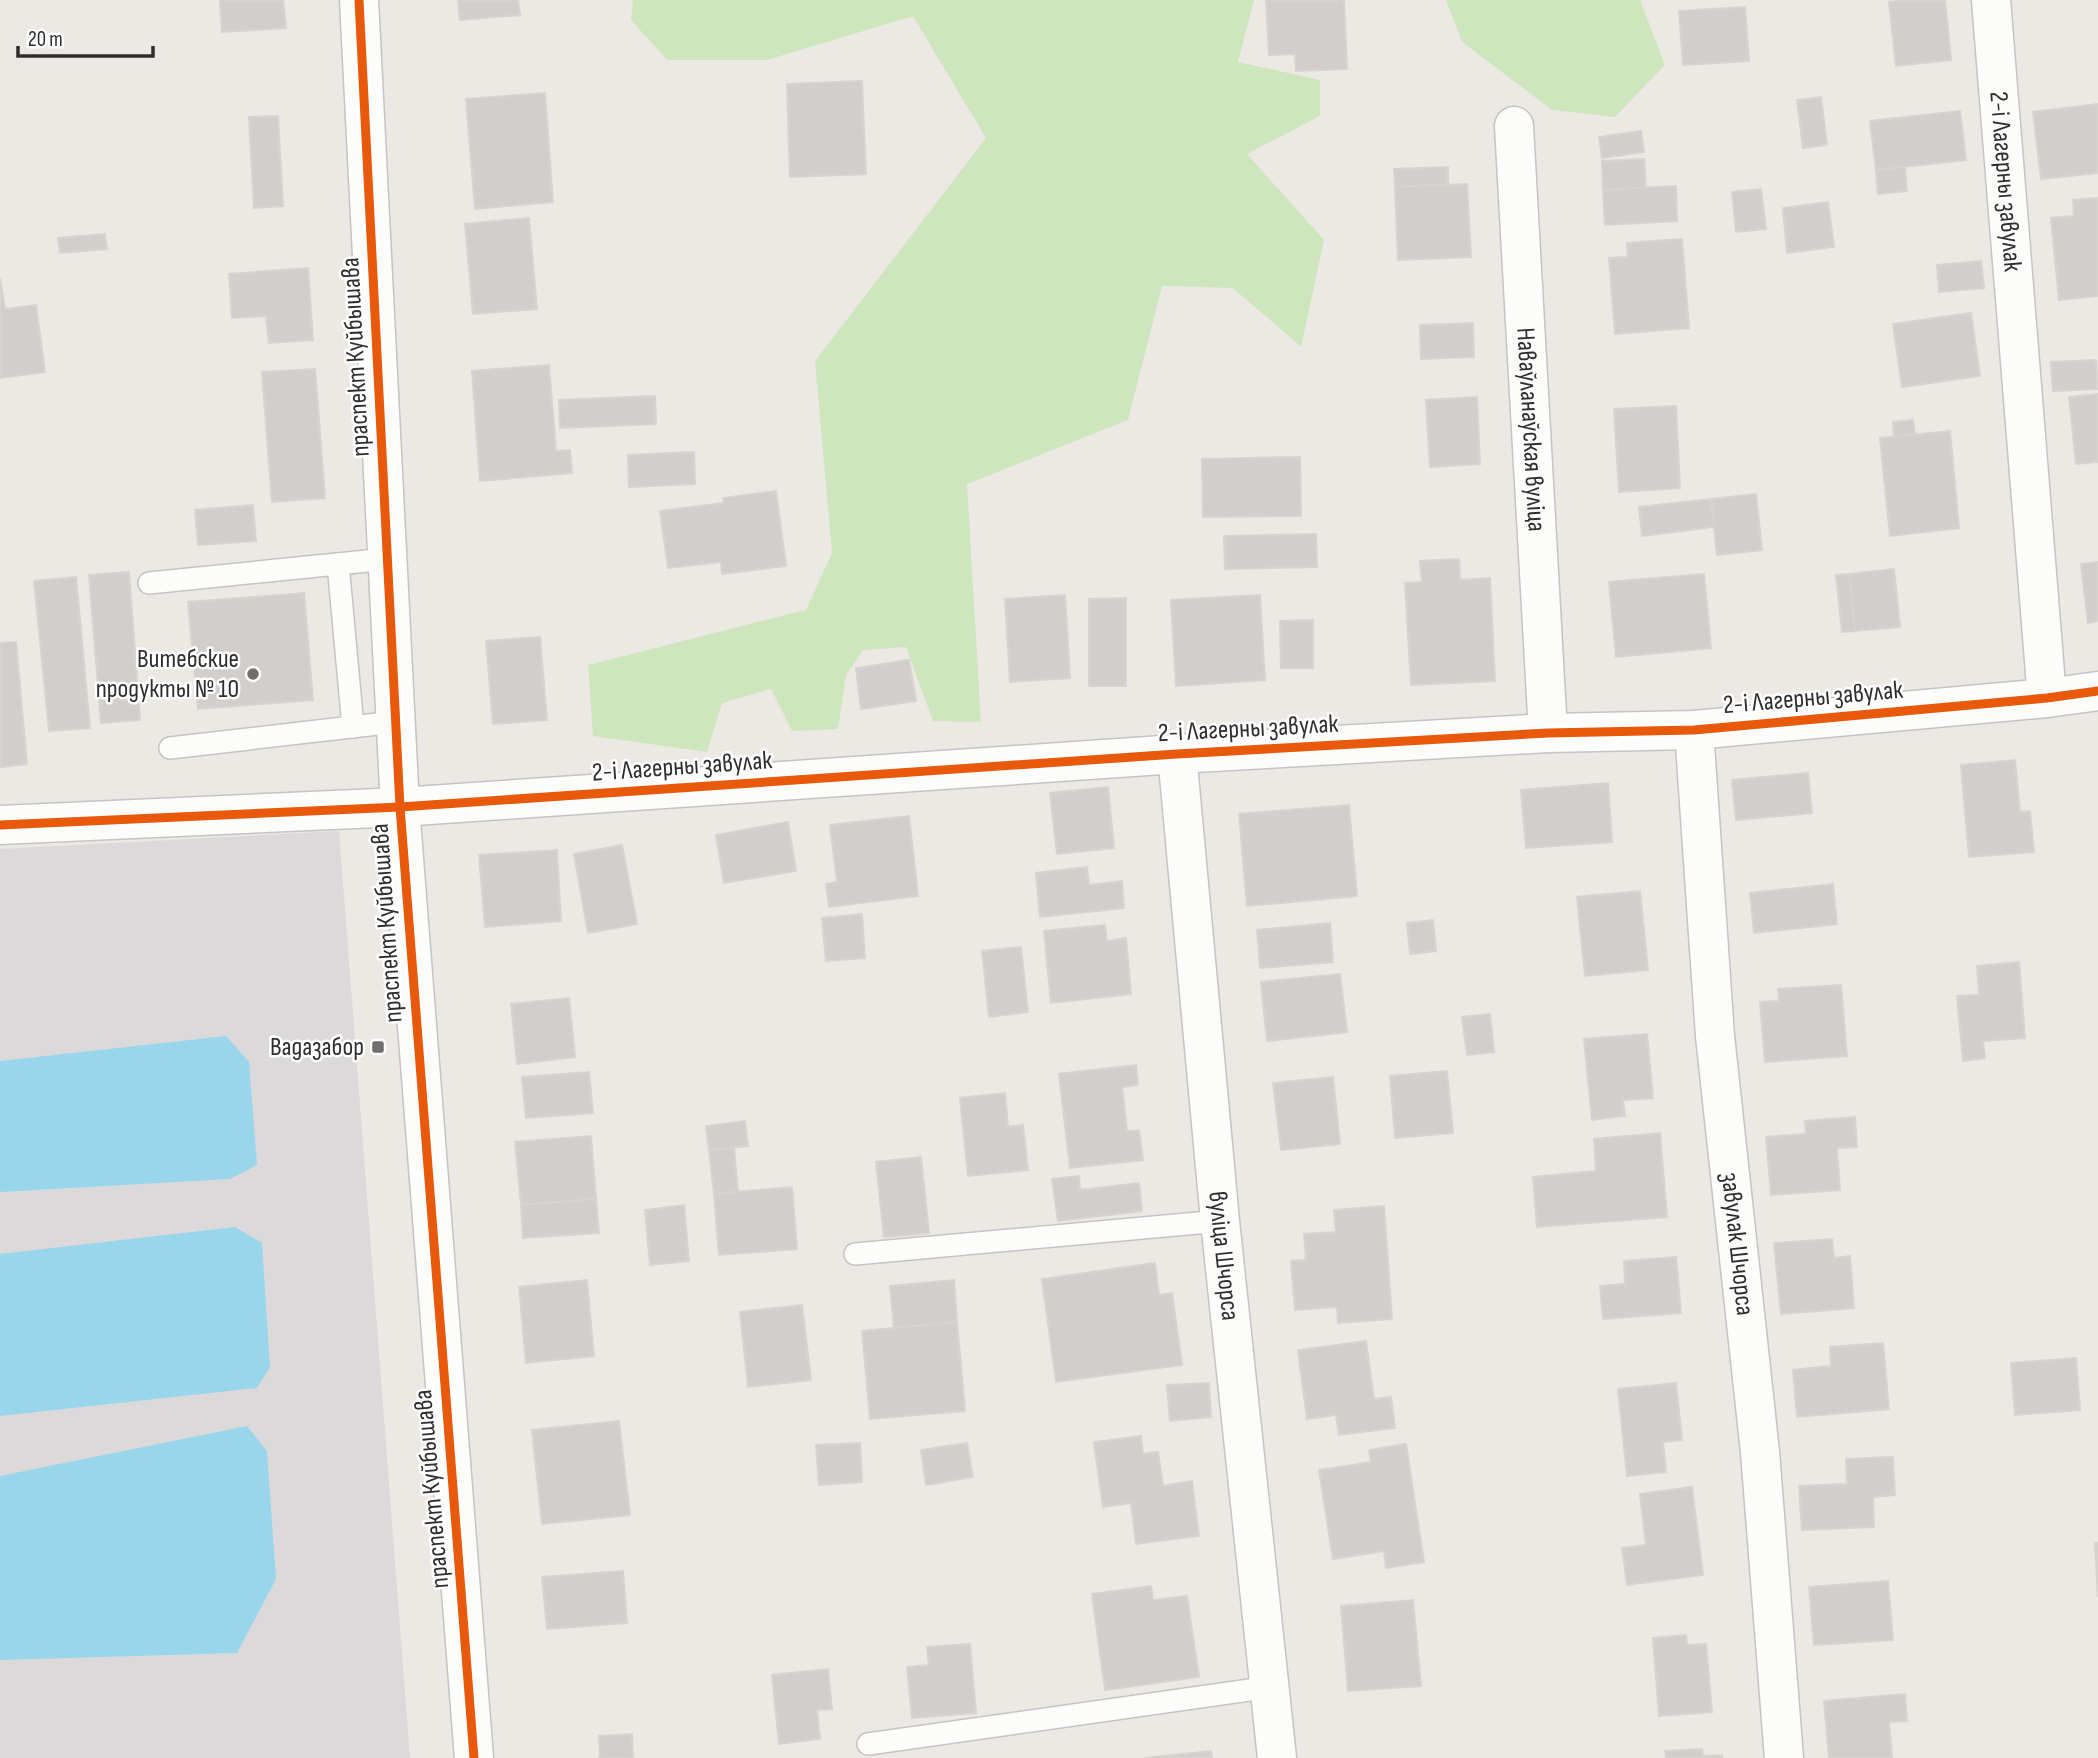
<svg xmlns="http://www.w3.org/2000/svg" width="2098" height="1758" font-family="'Sofia Sans Condensed',sans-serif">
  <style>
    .industrial { fill: #dcd9db }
    .green { fill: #cee6be }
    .water { fill: #99d6ec }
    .building { fill: #d1cecb; stroke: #d7d4d0; stroke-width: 2 }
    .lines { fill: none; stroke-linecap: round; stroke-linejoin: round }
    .service-casing { stroke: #c5c4c5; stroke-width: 24 }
    .minor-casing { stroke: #c5c4c5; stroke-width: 41 }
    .tertiary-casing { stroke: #c5c4c5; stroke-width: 41 }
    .service { stroke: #fcfcfb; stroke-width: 21 }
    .minor { stroke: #fcfcfb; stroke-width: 38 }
    .tertiary { stroke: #fcfcfb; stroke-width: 38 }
    .cycleway-casing { stroke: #fff; stroke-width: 13 }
    .cycleway { stroke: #e8590c; stroke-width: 9 }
    .poi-dot { fill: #706f6e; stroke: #fff; stroke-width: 2.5 }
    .labels { text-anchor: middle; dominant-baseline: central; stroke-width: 5; stroke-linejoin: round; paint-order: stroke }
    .street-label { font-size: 26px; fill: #2e2e2e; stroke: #fff }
    .poi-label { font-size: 26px; fill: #2e2e2e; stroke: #fff; text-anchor: end }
  </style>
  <rect width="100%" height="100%" fill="#ece8e4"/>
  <path class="industrial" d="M339 831 410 1758H0V849Z"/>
  <g class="green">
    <path d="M633 0H1254L1238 62 1320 80V116L1247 154 1324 240 1301 347 1233 288 1162 286 1128 420 967 484 981 722 933 721 906 647 863 650 846 675 838 729 792 731 771 689 722 703 707 752 593 736 588 665 806 610 832 553 815 361 986 138 913 16 767 60H667L631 20Z"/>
    <path d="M1446 0H1640L1665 65 1615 117 1552 110 1462 42Z"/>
  </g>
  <g class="water">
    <path d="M226 1036 249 1062 257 1165 230 1179 0 1192V1061Z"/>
    <path d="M235 1227 262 1243 270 1367 257 1388 0 1416V1254Z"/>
    <path d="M247 1426 267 1451 276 1579 237 1653 0 1660V1476Z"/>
  </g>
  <g class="building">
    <path d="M220 0H283L286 28 222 32Z"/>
    <path d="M458 0H518L520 15 460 20Z"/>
    <path d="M1266 0H1344L1347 69 1296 71 1295 54 1269 55Z"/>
    <path d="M1908 0H1945L1951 60 1896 66 1889 2Z"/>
    <path d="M1745 7 1749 61 1683 65 1679 11Z"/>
    <path d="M862 81 866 174 790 177 787 84Z"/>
    <path d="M545 93 553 202 475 209 466 99Z"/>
    <path d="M1821 97 1827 145 1803 148 1797 100Z"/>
    <path d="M2098 104V173L2041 179 2033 112Z"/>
    <path d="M1960 111 1966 160 1876 170 1870 121Z"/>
    <path d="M278 116 283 206 254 208 249 117Z"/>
    <path d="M1641 131 1644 152 1602 158 1599 137Z"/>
    <path d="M1644 159 1646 188 1603 190 1602 161Z"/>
    <path d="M1448 167V184L1395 187 1394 169Z"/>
    <path d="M1905 167 1907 191 1878 194 1876 170Z"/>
    <path d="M1467 184 1471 257 1398 260 1395 187Z"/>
    <path d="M1676 186 1677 221 1605 225 1603 190Z"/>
    <path d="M1761 189 1766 229 1736 232 1732 192Z"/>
    <path d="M2098 198V296L2059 300 2051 218 2074 216 2073 200Z"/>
    <path d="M1828 202 1834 247 1787 253 1783 208Z"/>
    <path d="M529 218 537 309 473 314 465 224Z"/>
    <path d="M105 234 107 249 60 253 58 238Z"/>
    <path d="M1682 239 1689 328 1615 334 1609 258 1628 257 1627 243Z"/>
    <path d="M1981 261 1984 288 1939 292 1937 265Z"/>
    <path d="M308 268 313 340 269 343 266 316 232 318 229 274Z"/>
    <path d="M0 278 5 309 36 305 45 372 0 378Z"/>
    <path d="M1971 313 1980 376 1902 387 1893 324Z"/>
    <path d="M1473 323 1474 357 1421 359 1420 325Z"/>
    <path d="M2096 360 2097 389 2053 391 2051 362Z"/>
    <path d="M549 365 556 451 570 450 572 473 480 481 472 371Z"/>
    <path d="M315 369 325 498 272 502 262 372Z"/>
    <path d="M2098 394V462L2076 464 2069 397Z"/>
    <path d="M655 396 656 424 560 428 559 400Z"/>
    <path d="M1477 397 1480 464 1430 467 1426 400Z"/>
    <path d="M1676 406 1680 488 1619 492 1614 409Z"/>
    <path d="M1913 420 1915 434 1894 436 1893 422Z"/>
    <path d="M1950 431 1959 528 1890 536 1880 438Z"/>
    <path d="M694 452 695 484 629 487 628 455Z"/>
    <path d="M1300 457 1301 516 1203 517 1202 459Z"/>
    <path d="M776 491 786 566 722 574 721 562 668 568 660 511 724 503 723 498Z"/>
    <path d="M1756 494 1762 550 1717 555 1711 499Z"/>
    <path d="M1711 499 1714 527 1642 536 1639 507Z"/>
    <path d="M253 505 256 541 198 545 195 510Z"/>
    <path d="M1316 534 1317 567 1225 569 1224 536Z"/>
    <path d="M1459 559 1460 580 1490 578 1495 681 1411 685 1405 583 1422 582 1420 561Z"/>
    <path d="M2098 562V621L2088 623 2081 564Z"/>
    <path d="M1894 569 1900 627 1855 631 1849 574Z"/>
    <path d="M129 572 140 720 101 723 89 575Z"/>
    <path d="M1704 574 1711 648 1616 657 1609 582Z"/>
    <path d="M1849 574 1855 631 1842 632 1836 575Z"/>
    <path d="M76 577 90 728 49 731 34 581Z"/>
    <path d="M304 593 313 700 198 709 188 602Z"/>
    <path d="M1065 595 1070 678 1010 682 1005 599Z"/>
    <path d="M1260 595 1265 680 1176 686 1171 600Z"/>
    <path d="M1126 598V686H1089V599Z"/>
    <path d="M1313 620V668H1281L1280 621Z"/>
    <path d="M540 637 547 720 493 724 486 641Z"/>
    <path d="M16 642 27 764 0 767V643Z"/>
    <path d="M909 660 916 701 861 709 856 668Z"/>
    <path d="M2015 760 2020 812 2030 811 2034 852 1969 857 1961 765Z"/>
    <path d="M1808 773 1812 813 1736 820 1732 780Z"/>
    <path d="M1608 783 1612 842 1526 848 1521 790Z"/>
    <path d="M1108 787 1114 848 1057 854 1050 793Z"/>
    <path d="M1349 805 1357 896 1247 906 1239 814Z"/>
    <path d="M909 816 918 896 829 907 826 884 837 882 830 825Z"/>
    <path d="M788 822 796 871 724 883 716 835Z"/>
    <path d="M622 845 637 924 588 933 574 854Z"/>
    <path d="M557 850 561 921 485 927 479 855Z"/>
    <path d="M1087 867 1089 885 1122 881 1124 908 1040 917 1036 873Z"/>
    <path d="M1833 884 1837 924 1754 933 1750 893Z"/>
    <path d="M1640 891 1648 970 1585 976 1577 897Z"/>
    <path d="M862 914 865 958 826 961 822 918Z"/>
    <path d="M1433 920 1436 951 1410 954 1407 923Z"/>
    <path d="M1330 923 1333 962 1260 968 1257 930Z"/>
    <path d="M1105 925 1107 941 1126 938 1131 994 1051 1003 1044 931Z"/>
    <path d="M1021 947 1028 1012 989 1017 982 951Z"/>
    <path d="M2019 962 2025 1038 1983 1041 1985 1058 1963 1061 1957 996 1979 995 1977 966Z"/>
    <path d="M1340 974 1347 1032 1267 1041 1261 982Z"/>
    <path d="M1841 985 1847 1056 1765 1062 1760 1002 1779 1001 1778 989Z"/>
    <path d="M569 998 575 1057 517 1064 511 1004Z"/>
    <path d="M1490 1014 1494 1052 1467 1055 1462 1017Z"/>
    <path d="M1647 1034 1653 1098 1623 1100 1625 1116 1592 1120 1584 1039Z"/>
    <path d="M1136 1065 1138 1085 1122 1087 1127 1131 1139 1130 1143 1160 1070 1168 1059 1074Z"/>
    <path d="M1447 1071 1453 1133 1395 1138 1390 1076Z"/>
    <path d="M589 1072 593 1113 526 1118 522 1077Z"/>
    <path d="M1333 1077 1340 1144 1281 1150 1273 1083Z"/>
    <path d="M1005 1093 1008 1127 1023 1125 1028 1170 968 1176 960 1098Z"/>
    <path d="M1855 1117 1857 1147 1837 1148 1840 1190 1771 1195 1766 1137 1806 1134 1805 1121Z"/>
    <path d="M745 1121 748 1146 709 1150 706 1126Z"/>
    <path d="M1660 1133 1667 1217 1537 1227 1533 1177 1596 1171 1594 1139Z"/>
    <path d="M591 1136 596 1199 521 1205 515 1142Z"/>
    <path d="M734 1148 738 1192 714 1194 709 1150Z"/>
    <path d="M921 1157 929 1233 884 1237 876 1162Z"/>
    <path d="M1079 1176 1080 1190 1139 1183 1142 1211 1058 1221 1052 1179Z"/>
    <path d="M792 1187 797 1249 719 1255 714 1194Z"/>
    <path d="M596 1199 599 1233 523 1238 521 1205Z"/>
    <path d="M684 1205 689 1261 650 1265 645 1210Z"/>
    <path d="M1384 1206 1392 1319 1338 1323 1337 1307 1295 1310 1291 1261 1306 1260 1304 1234 1336 1232 1334 1210Z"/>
    <path d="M1832 1239 1834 1258 1850 1256 1854 1308 1781 1314 1774 1243Z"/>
    <path d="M1676 1257 1681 1313 1603 1319 1600 1286 1625 1284 1624 1261Z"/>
    <path d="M1155 1263 1159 1295 1172 1293 1182 1365 1056 1382 1042 1279Z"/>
    <path d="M587 1280 594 1356 526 1363 519 1287Z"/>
    <path d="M954 1280 957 1322 894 1328 890 1286Z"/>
    <path d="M802 1305 811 1380 748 1387 740 1312Z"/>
    <path d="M957 1322 965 1411 870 1419 862 1331Z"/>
    <path d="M1366 1341 1374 1399 1391 1397 1395 1428 1339 1435 1336 1415 1307 1419 1298 1350Z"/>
    <path d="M1883 1343 1889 1409 1797 1417 1793 1370 1831 1366 1830 1347Z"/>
    <path d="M2076 1358 2080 1410 2015 1415 2011 1363Z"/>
    <path d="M1209 1383 1211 1417 1170 1421 1167 1385Z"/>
    <path d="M1676 1383 1682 1440 1663 1442 1666 1472 1627 1476 1618 1389Z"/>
    <path d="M619 1421 630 1515 542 1524 532 1430Z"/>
    <path d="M1141 1436 1143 1454 1158 1452 1163 1486 1192 1481 1199 1536 1136 1544 1131 1503 1103 1507 1094 1442Z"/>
    <path d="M860 1443 862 1482 819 1485 816 1445Z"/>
    <path d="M967 1443 973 1477 926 1485 921 1450Z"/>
    <path d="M1406 1444 1424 1562 1386 1568 1384 1551 1333 1559 1319 1470 1371 1462 1369 1450Z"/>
    <path d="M1893 1457 1895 1495 1873 1497 1874 1527 1802 1530 1799 1486 1847 1484 1846 1459Z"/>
    <path d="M1692 1487 1703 1575 1627 1585 1622 1548 1646 1545 1640 1494Z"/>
    <path d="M2095 1543H2098V1597Z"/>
    <path d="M623 1571 627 1623 547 1629 542 1577Z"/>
    <path d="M1888 1581 1893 1640 1814 1645 1809 1587Z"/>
    <path d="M1151 1586 1153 1600 1187 1596 1199 1677 1105 1690 1092 1594Z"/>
    <path d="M1413 1600 1421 1686 1348 1691 1341 1606Z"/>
    <path d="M1686 1635 1687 1645 1706 1644 1712 1712 1659 1716 1653 1638Z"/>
    <path d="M970 1644 976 1713 912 1718 907 1667 929 1665 927 1647Z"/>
    <path d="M828 1669 832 1709 817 1710 820 1739 779 1744 772 1675Z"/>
    <path d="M1905 1694 1907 1721 1889 1722 1892 1758H1829L1824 1701Z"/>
    <path d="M632 1734 633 1758H598H600L599 1736Z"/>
    <path d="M1702 1749 1703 1756 1722 1755V1758H1666L1665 1751Z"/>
    <path d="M1211 1751 1212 1758H1144Z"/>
  </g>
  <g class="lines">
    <defs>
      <g id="service">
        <path d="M338 564 353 727"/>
        <path d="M149 583 387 559"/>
        <path d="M170 748 395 722"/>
        <path d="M855 1254 1220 1221"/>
        <path d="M868 1744 1271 1687"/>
      </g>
      <g id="minor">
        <path id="s1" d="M1991 0 2047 698"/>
        <path id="s2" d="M1514 126 1548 733"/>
        <path id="s3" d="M1694 730 1715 1036 1760 1452 1784 1758"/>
        <path id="s4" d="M1177 754 1220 1221 1277 1758"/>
        <path d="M0 825 400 807 1177 754 1548 733 1694 730 2047 698 2098 691"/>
      </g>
      <path id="tertiary" d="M359 0 400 807 474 1758"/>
    </defs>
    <use href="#service" class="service-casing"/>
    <use href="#minor" class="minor-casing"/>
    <use href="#tertiary" class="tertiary-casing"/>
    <use href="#service" class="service"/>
    <use href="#minor" class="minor"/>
    <use href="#tertiary" class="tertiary"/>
    <defs>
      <g id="cycleway">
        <path d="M359 0 400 807 474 1758"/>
        <path d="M0 825 400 807 1177 754 1548 733 1694 730 2047 698 2098 691"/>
      </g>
    </defs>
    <use href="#cycleway" class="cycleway-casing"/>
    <use href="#cycleway" class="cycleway"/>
  </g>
  <g class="poi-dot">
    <circle cx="253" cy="674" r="7"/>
    <rect x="371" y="1040" width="14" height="14" rx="3.5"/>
  </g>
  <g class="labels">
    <g class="street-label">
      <text stroke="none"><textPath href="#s1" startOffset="182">2-і Лагерны завулак</textPath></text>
      <text transform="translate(356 357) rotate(-93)">праспект Куйбышава</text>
      <text stroke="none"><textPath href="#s2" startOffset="304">Наваўланаўская вуліца</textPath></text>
      <text transform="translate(1813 698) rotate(-5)">2-і Лагерны завулак</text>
      <text transform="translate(1248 729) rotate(-3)">2-і Лагерны завулак</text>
      <text transform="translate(682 767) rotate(-4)">2-і Лагерны завулак</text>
      <text transform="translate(387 923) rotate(-94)">праспект Куйбышава</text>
      <text stroke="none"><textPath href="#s3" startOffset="516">завулак Шчорса</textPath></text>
      <text stroke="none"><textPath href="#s4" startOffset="504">вуліца Шчорса</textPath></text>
      <text transform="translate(432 1489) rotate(-95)">праспект Куйбышава</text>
    </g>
    <g class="poi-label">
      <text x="239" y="659">Витебские<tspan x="239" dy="30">продукты № 10</tspan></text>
      <text x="364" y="1047">Вадазабор</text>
    </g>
  </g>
  <path d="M18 46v10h135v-10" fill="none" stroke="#2e2e2e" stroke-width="3.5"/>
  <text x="28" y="46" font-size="21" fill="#2e2e2e" stroke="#ffffff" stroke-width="5" paint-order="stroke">20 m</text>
</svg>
